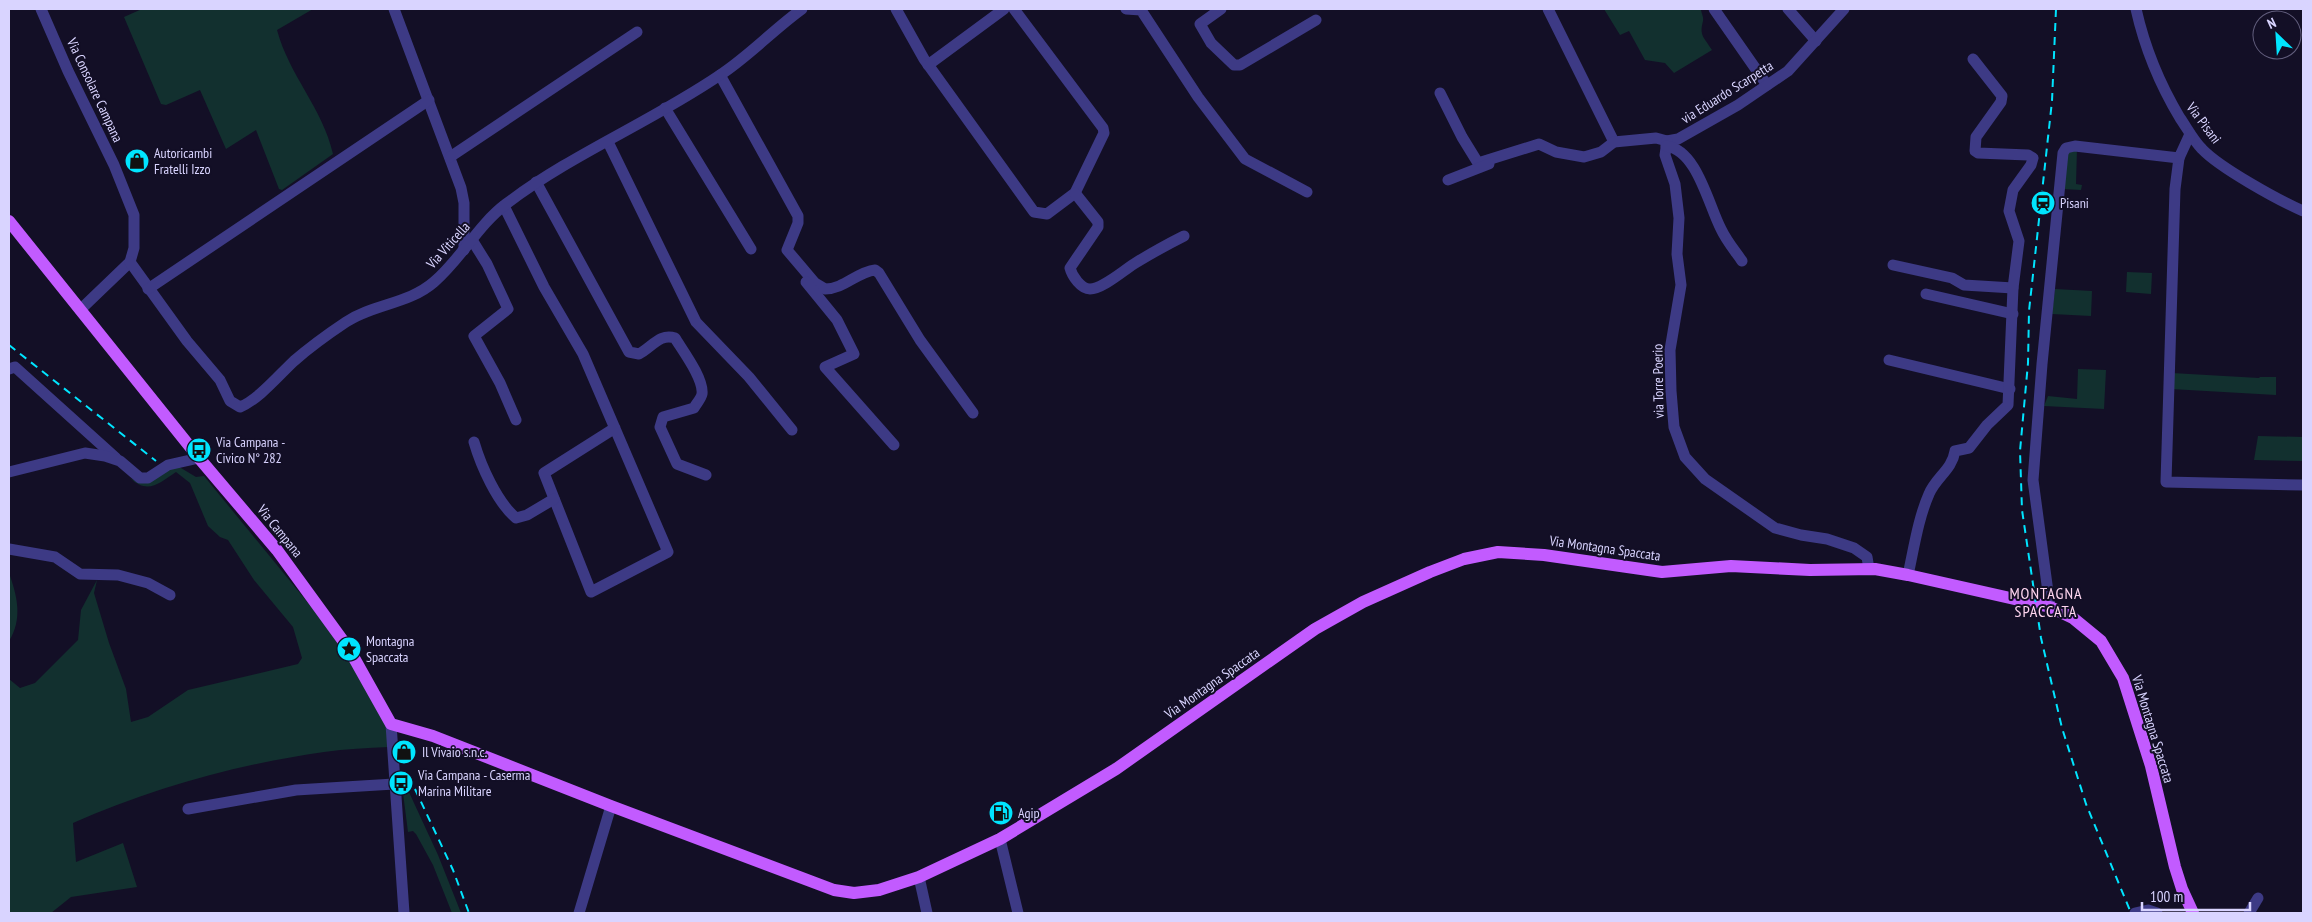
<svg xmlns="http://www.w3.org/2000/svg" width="2312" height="922" font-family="'PT Sans Narrow',sans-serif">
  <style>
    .green { fill: #12302f }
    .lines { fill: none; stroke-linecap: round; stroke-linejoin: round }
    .minor { stroke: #3d3a85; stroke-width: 11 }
    .major { stroke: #c25bff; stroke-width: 12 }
    .rail { stroke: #00e5ff; stroke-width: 2; stroke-dasharray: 8 6; stroke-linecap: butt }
    .labels { text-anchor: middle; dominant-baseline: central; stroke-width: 4; stroke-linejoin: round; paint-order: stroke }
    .street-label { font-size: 14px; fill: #d9d4ff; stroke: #130f26 }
    .poi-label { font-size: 14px; fill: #d9d4ff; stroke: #130f26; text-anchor: start }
    .quarter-label { font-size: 16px; letter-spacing: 1px; fill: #ffd6f0; stroke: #130f26 }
  </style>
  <rect width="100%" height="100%" fill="#130f26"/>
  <g class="green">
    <path d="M142 9H313L277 30C289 75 323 109 333 154L282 190 279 189 256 130 226 149 200 90 166 105 161 104 124 17Z"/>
    <path d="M1604 9H1701C1701 13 1704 17 1703 21 1699 36 1704 37 1712 50L1674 73 1665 63 1645 60 1629 31 1620 35Z"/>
    <path d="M2077 148 2076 184 2082 185 2081 190 2063 189 2065 152Z"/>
    <path d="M2127 272 2152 273 2151 294 2126 292Z"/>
    <path d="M2055 289 2092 291 2091 316 2052 314Z"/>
    <path d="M2078 369 2106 370 2104 409 2044 406 2048 396 2077 399Z"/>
    <path d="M2172 373 2259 378 2260 377H2276V395L2171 389Z"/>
    <path d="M2258 436 2303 437V461L2254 460Z"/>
    <path d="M176 465 196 477 204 476 331 631 384 715 389 747C367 748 346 749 324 752 239 764 153 788 73 823L76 862 123 843 137 887 71 897 51 913H9V679L20 688 35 683 78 640 81 610 97 580 94 593 109 643 126 689 131 722 148 717 188 690 298 664 302 658 293 627 254 580 228 540 220 537 208 526 190 483 176 472C159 483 148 495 130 478L137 482Z"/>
    <path d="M9 573C17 596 23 618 9 641Z"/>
    <path d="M408 790 438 855 461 913H452L433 865 416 834 413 831 408 832 403 793Z"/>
  </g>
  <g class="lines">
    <g class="minor">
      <path d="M41 9 68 71 114 165 134 215V248L130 262 80 310"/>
      <path d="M394 9 461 188 464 203V250"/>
      <path d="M896 9 924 59 1034 212 1047 214 1075 193 1104 133 1103 128 1014 9"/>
      <path d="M1126 9 1141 10 1198 97 1245 159 1307 192"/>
      <path d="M1221 9 1200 24 1211 43 1234 65H1240L1316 20"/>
      <path d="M1548 9 1614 142"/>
      <path d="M1714 9 1767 85"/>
      <path d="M1788 9 1816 41"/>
      <path d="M2136 9C2145 49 2159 83 2180 118 2187 128 2193 140 2202 149 2220 168 2278 200 2303 211"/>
      <path d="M928 65 1004 9"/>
      <path d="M720 75 798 216V223L787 250 815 283 825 289C844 289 857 272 875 270L879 273 920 340 973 413"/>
      <path d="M1440 93 1462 137 1478 163 1539 144 1556 152 1584 157 1601 152 1614 142 1656 138 1667 141 1678 139 1738 105 1788 71 1844 9"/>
      <path d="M665 108 751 249"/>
      <path d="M1667 141 1665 155 1675 184 1679 218 1677 254 1681 285 1670 350 1671 391 1674 427 1685 457 1705 479 1775 528 1801 535 1827 539 1854 548 1867 557 1869 569"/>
      <path d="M608 142 696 322 749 377 792 430"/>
      <path d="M1666 146C1697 150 1708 204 1721 229 1726 240 1735 251 1742 261"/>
      <path d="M450 157 637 32"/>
      <path d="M2179 158 2175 189 2166 482 2303 485"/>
      <path d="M1448 180 1489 164"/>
      <path d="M536 182 629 352 639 354C652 347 660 333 675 338 683 351 704 379 702 394 701 399 696 404 694 408L663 417 660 427 677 464 706 475"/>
      <path d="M1075 193 1098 222V227L1070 268C1072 276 1081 289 1090 289 1103 289 1125 269 1137 262 1152 253 1168 244 1184 236"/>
      <path d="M504 206 544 287 583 354 668 552 591 592 544 473 615 428"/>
      <path d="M472 240 487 264 508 309 474 336 500 383 516 420"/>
      <path d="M130 262 187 341 220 380 230 401 240 407C258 400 279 375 294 361 310 347 328 334 346 322 373 304 409 304 434 282 461 259 478 225 506 204 572 154 651 122 720 75 749 56 773 30 802 9"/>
      <path d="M1893 265 1952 278 1964 285 2013 288"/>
      <path d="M806 282 837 320 854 354 825 367 894 445"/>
      <path d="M148 289 429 100"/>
      <path d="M1926 294 2013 314"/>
      <path d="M1889 360 2010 389"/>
      <path d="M9 369 15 367 116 458"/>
      <path d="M474 442C481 466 497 502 516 518L527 515 554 499"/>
      <path d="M9 472 85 453 105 456 120 461 140 478H148L168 465 199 458"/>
      <path d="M9 549 55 557 80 574 118 575 148 583 170 595"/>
      <path d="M1908 575C1914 548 1918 519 1929 494 1936 477 1952 470 1955 451L1969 448 1987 425 2008 405 2013 288 2019 241 2009 211 2013 190 2031 165 2033 158 2028 155 1978 153 1975 151 1976 137 2001 102 2002 96 1973 59"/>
      <path d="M2050 607 2033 480 2042 364 2063 153 2066 148 2075 146 2179 158 2190 134"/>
      <path d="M391 724 404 913"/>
      <path d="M188 809 296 790 394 784"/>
      <path d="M1000 839 1018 913"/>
      <path d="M919 877 927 913"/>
      <path d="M579 913 611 806"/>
      <path d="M2135 913 2148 910 2157 913"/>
      <path d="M2249 913 2258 898"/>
    </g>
    <path class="major" d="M9 221 199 458 277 550 349 649 391 724 433 736 611 806 834 890 854 893 879 890 919 877 1000 839 1116 769 1315 629 1363 602 1430 572 1464 559 1498 552 1544 555 1662 572 1731 566 1810 570 1875 569 1908 575 2050 607 2073 618 2101 641 2123 678 2151 766 2175 867 2182 889 2193 913"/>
    <g class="rail">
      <path d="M2056 9 2052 101 2029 311 2028 363 2020 451 2022 510 2041 638 2062 728 2086 804 2131 913"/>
      <path d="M9 345 156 461"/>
      <path d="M415 789 453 870 469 913"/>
    </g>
  </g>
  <defs>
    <symbol id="shop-disc" viewBox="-11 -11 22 22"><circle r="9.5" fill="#00e5ff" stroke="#130f26"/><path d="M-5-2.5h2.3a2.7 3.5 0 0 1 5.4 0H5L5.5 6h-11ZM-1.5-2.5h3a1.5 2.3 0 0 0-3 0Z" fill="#111"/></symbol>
    <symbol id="station-disc" viewBox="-11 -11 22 22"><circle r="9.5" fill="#00e5ff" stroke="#130f26"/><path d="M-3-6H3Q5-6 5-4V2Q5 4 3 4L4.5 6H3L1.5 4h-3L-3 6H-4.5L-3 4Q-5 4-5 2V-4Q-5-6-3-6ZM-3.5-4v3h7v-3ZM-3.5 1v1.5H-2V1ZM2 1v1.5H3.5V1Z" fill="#111"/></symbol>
    <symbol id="bus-disc" viewBox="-11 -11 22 22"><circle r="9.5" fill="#00e5ff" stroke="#130f26"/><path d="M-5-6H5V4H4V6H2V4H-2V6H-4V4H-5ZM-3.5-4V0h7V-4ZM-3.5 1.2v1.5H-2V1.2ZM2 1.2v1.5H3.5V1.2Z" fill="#111"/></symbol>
    <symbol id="sight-disc" viewBox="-11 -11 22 22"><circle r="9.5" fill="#00e5ff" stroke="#130f26"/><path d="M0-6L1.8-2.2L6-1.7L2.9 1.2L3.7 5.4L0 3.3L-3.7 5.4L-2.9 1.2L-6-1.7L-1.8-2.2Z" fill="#111"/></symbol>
    <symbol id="fuel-disc" viewBox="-11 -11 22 22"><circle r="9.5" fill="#00e5ff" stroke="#130f26"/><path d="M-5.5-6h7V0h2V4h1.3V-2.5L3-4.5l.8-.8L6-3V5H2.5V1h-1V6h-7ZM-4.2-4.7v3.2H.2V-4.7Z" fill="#111"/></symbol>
  </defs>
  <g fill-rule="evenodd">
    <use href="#shop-disc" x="123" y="147" width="28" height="28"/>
    <use href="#station-disc" x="2029" y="189" width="28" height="28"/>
    <use href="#bus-disc" x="185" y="436" width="28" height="28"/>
    <use href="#sight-disc" x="335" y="635" width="28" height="28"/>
    <use href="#shop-disc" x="390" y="738" width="28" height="28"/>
    <use href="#bus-disc" x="387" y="769" width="28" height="28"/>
    <use href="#fuel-disc" x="987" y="799" width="28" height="28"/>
  </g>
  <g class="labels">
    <g class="street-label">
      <text transform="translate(95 90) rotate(65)">Via Consolare Campana</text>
      <text transform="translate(1727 92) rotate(-32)">via Eduardo Scarpetta</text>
      <text transform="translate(2204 123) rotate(53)">Via Pisani</text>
      <text transform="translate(448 245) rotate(-48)">Via Viticella</text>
      <text transform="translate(1658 381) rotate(-91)">via Torre Poerio</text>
      <text transform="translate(280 531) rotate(51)">Via Campana</text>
      <text transform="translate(1605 548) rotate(8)">Via Montagna Spaccata</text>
      <text transform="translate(1212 683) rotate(-35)">Via Montagna Spaccata</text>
      <text transform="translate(2153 729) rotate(73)">Via Montagna Spaccata</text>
    </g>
    <g class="poi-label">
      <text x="154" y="153">Autoricambi<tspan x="154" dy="16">Fratelli Izzo</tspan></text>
      <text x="2060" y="203">Pisani</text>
      <text x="216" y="442">Via Campana -<tspan x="216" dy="16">Civico N° 282</tspan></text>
      <text x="366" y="641">Montagna<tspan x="366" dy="16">Spaccata</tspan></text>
      <text x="422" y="752">Il Vivaio s.n.c.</text>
      <text x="418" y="775">Via Campana - Caserma<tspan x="418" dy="16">Marina Militare</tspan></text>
      <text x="1018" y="813">Agip</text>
    </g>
    <g class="quarter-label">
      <text x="2046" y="593">MONTAGNA<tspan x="2046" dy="18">SPACCATA</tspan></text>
    </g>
  </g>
  <rect width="2312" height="922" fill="none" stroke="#d9d4ff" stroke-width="20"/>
  <g transform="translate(2277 35) rotate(335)"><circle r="24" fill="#130f26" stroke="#625e7d"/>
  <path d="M0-4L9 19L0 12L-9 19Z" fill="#00e5ff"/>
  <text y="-8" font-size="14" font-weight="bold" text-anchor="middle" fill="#d9d4ff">N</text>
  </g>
  <path d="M2142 902v8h108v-8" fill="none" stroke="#d9d4ff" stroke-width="2.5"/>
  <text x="2150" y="902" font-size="15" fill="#d9d4ff" stroke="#130f26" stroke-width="4" paint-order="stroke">100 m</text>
</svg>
